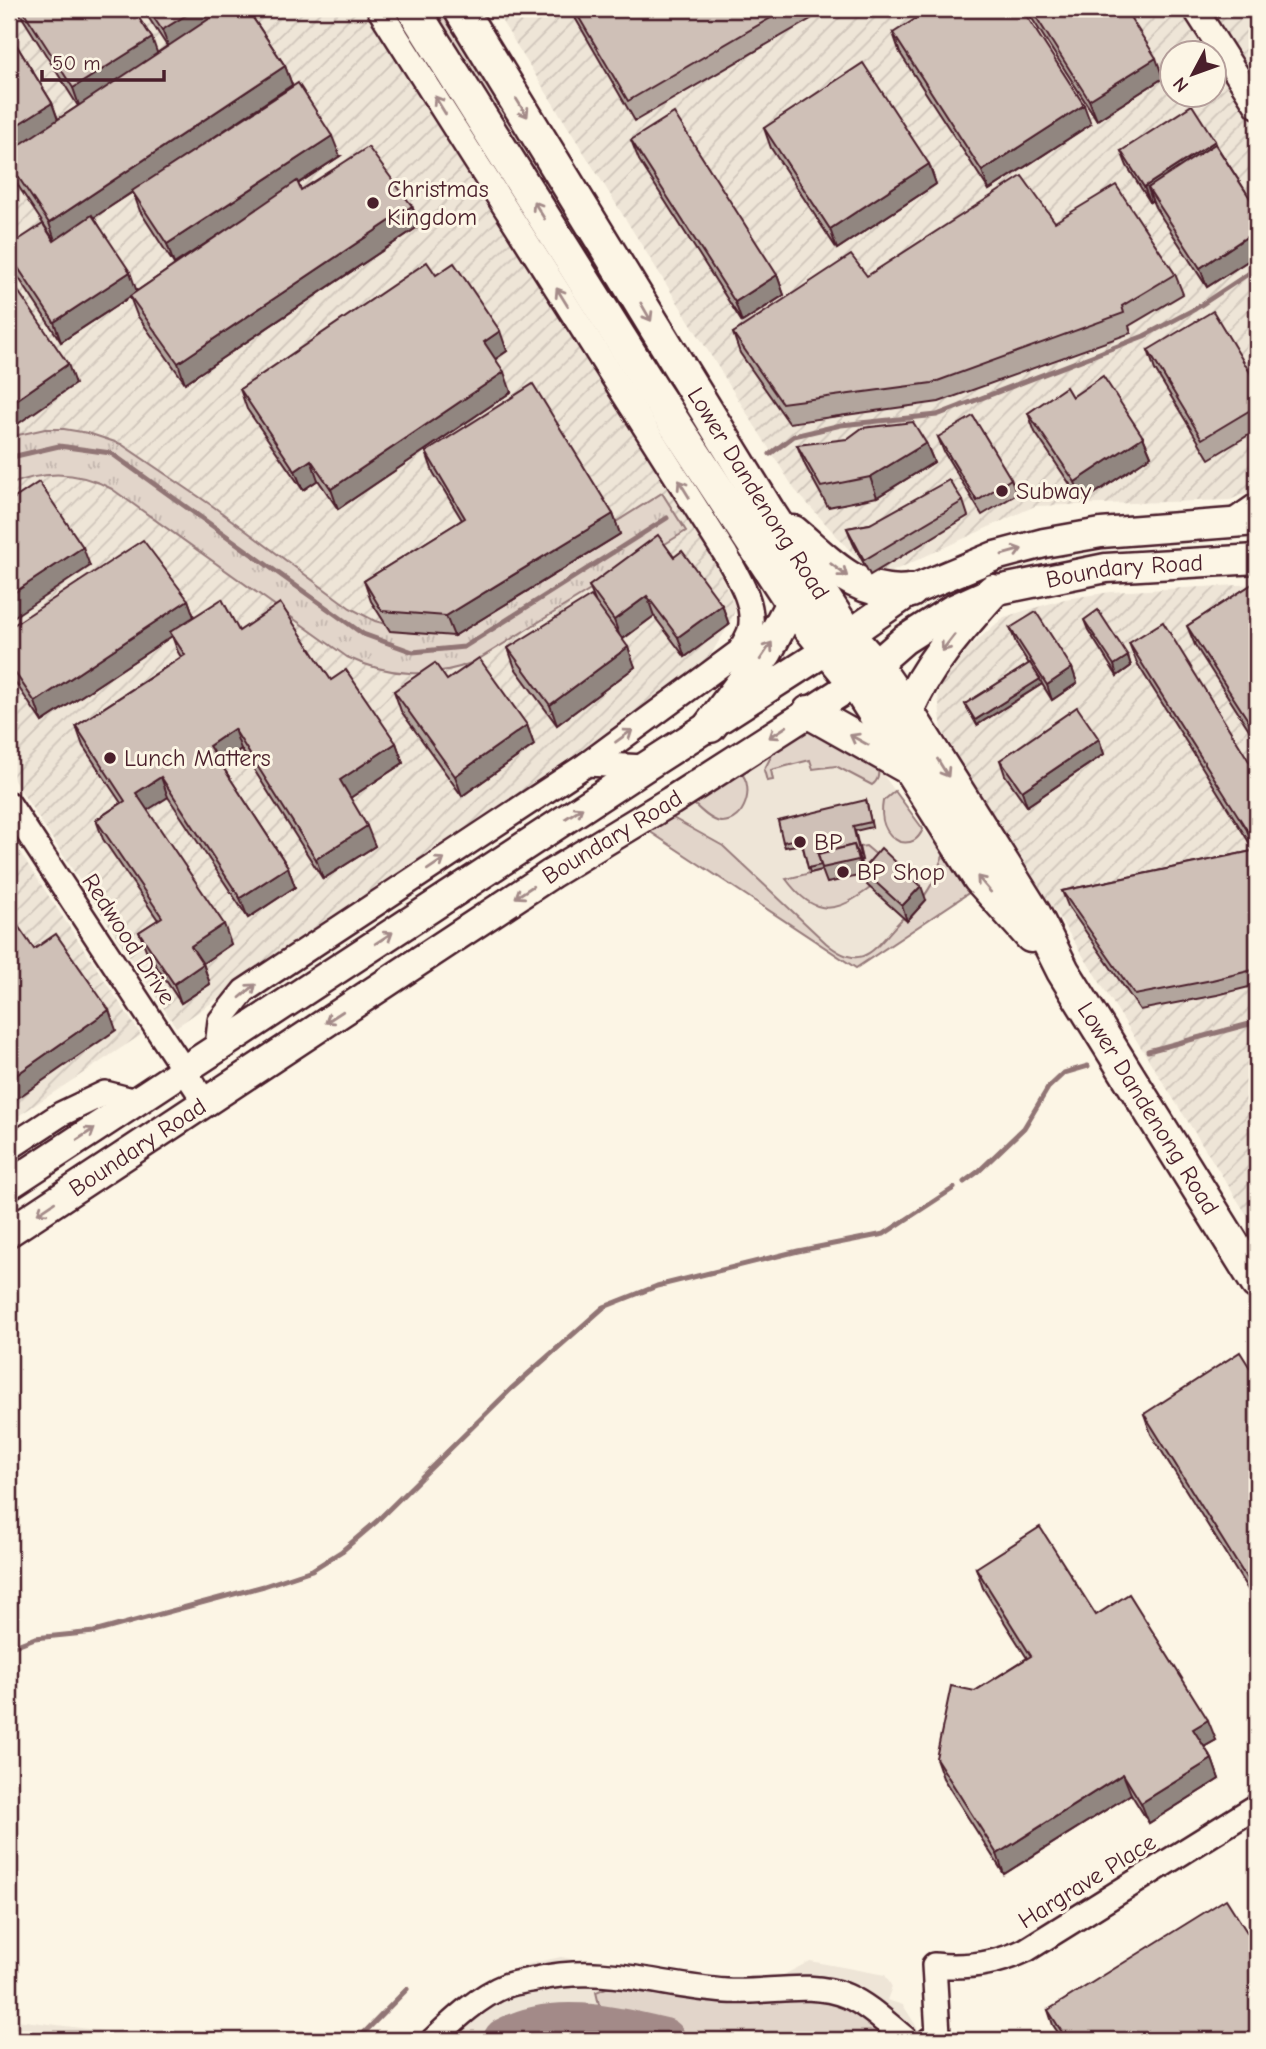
<svg xmlns="http://www.w3.org/2000/svg" width="1266" height="2049" font-family="'Comic Neue',sans-serif">
  <style>
    .built { fill: #eee5d7 }
    .industrial { fill: url(#industrial-furrows); fill-rule: evenodd }
    .grass { fill: #e2d5ca; stroke: #967a7a; stroke-width: 2 }
    .park { fill: url(#park-tufts); stroke: #967a7a; stroke-width: 2 }
    .lines { fill: none; stroke-linecap: round; stroke-linejoin: round }
    .stream { stroke: #917474; stroke-width: 5 }
    .taxiway { stroke: #a38a88; stroke-width: 44 }
    .minor-casing { stroke: #4a1f2b; stroke-width: 28 }
    .major-casing { stroke: #4a1f2b; stroke-width: 33 }
    .highway-casing { stroke: #4a1f2b; stroke-width: 37 }
    .minor { stroke: #fcf5e5; stroke-width: 23 }
    .major { stroke: #fcf5e5; stroke-width: 28 }
    .highway { stroke: #fcf5e5; stroke-width: 32 }
    .wall { fill: #b2a59d; stroke: #4a1f2b; stroke-width: 2; fill-rule: evenodd }
    .shaded-wall { fill: #918680; stroke: #4a1f2b; stroke-width: 2 }
    .building { fill: #cfc0b7; stroke: #4a1f2b; stroke-width: 2 }
    .oneway { stroke: #a38a88 }
    .poi-dot { fill: #4a1f2b; stroke: #fcf5e5; stroke-width: 2.5 }
    .labels { text-anchor: middle; dominant-baseline: central; stroke-width: 6; stroke-linejoin: round; paint-order: stroke }
    .poi-label { font-size: 24px; fill: #4a1f2b; stroke: #fcf5e5; text-anchor: start }
    .street-label { font-size: 24px; fill: #4a1f2b; stroke: #fcf5e5 }
  </style>
  <defs>
    <pattern id="industrial-furrows" width="10" height="10" patternUnits="userSpaceOnUse" patternTransform="scale(1.75)"><rect width="10" height="10" fill="#eee5d7"/><path d="M-1 1l2-2M0 10L10 0M9 11l2-2" fill="none" stroke="#cec4b9"/></pattern>
    <pattern id="park-tufts" width="24" height="20" patternUnits="userSpaceOnUse" patternTransform="scale(1.75)"><rect width="24" height="20" fill="#e2d5ca"/><path d="M3 7l-1-3M5 7V3M7 7l1-3M15 17l-1-3M17 17v-4M19 17l1-3" fill="none" stroke="#c3b6ae"/></pattern>
  </defs>
  <rect width="100%" height="100%" fill="#fcf5e5"/>
  <filter id="ink" filterUnits="userSpaceOnUse"><feTurbulence type="fractalNoise" baseFrequency=".0143" numOctaves="2"/><feDisplacementMap in="SourceGraphic" scale="14" xChannelSelector="R" yChannelSelector="G"/><feConvolveMatrix kernelMatrix="1 2 1 2 8 2 1 2 1" color-interpolation-filters="sRGB"/></filter>
  <g filter="url(#ink)">
    <g class="built">
      <path d="M799 735 878 768 923 829 976 888 856 968 649 831Z"/>
      <path d="M561 1957 713 1986 778 1978 810 1961 885 1975 892 1987 887 2000 903 2005 925 2040H423L454 2011 519 1966Z"/>
      <path d="M9 2019 176 2040H9Z"/>
    </g>
    <g class="industrial">
      <path d="M9 9H369L702 537 736 608 729 625 702 668 176 1027 9 773Z"/>
      <path d="M494 9H1257V488L1230 500 1035 506 880 577 864 566 795 490ZM1172 52H1214V94H1172Z"/>
      <path d="M1257 584V1231L970 777 942 730 938 695 946 668 1004 617 1065 599 1111 592Z"/>
      <path d="M9 836 141 1035 9 1122Z"/>
    </g>
    <g class="grass">
      <path d="M419 9H448L613 277 646 353Z"/>
      <path d="M809 730 878 768C879 776 878 781 872 785L836 766 813 769 810 760 771 770 773 780 767 781 764 770 774 751Z"/>
      <path d="M741 773C755 787 745 822 722 822 712 822 700 810 693 803Z"/>
      <path d="M895 791 923 829C918 840 912 844 900 842 884 834 880 818 883 801Z"/>
      <path d="M671 817 723 846 826 943C865 976 876 945 903 918L907 921C916 907 928 893 935 878 939 869 939 861 945 853L976 888 856 968 649 831Z"/>
      <path d="M866 846 886 863C881 871 877 881 871 887 867 891 861 894 857 897 826 918 806 906 786 879L862 860 859 847Z"/>
      <path d="M621 1982 798 1996 854 2003 899 2040H704L678 2032 605 2017 600 2009 596 1992Z"/>
    </g>
    <path class="park" d="M45 429H64L88 433 121 444 214 507 350 608 375 621 401 628 479 608 662 493 686 531 474 662C432 679 387 676 347 657L112 489C79 471 44 470 9 485V437Z"/>
    <g class="lines">
      <g class="stream">
        <path d="M770 454 794 436 841 425 937 415 1144 336 1195 309 1257 268"/>
        <path d="M9 461 16 456 59 446 111 453 363 634 413 652 464 647 667 518"/>
        <path d="M1148 1051 1257 1022"/>
        <path d="M964 1182 979 1171 1024 1128 1048 1088 1064 1073 1088 1066"/>
        <path d="M9 1648 35 1638 94 1632 264 1586 312 1570 342 1551 377 1521 511 1389 604 1307 657 1286 798 1251 884 1234 954 1188"/>
        <path d="M357 2040 407 1989"/>
      </g>
      <path class="taxiway" d="M505 2040C553 2013 613 2028 664 2040"/>
      <defs>
        <g id="minor">
          <path d="M1195 9 1257 106"/>
          <path d="M1231 523 1257 505"/>
          <path d="M587 764 645 767"/>
          <path d="M9 804 205 1102"/>
          <path d="M217 1047 220 1021 244 991 587 764 740 651C743 644 748 637 750 630 756 604 738 577 726 555L379 9"/>
          <path d="M9 1148 61 1114 105 1093 136 1101"/>
          <path d="M433 2040C453 2021 479 1996 505 1986 515 1982 526 1981 536 1979 607 1964 658 1986 726 1991 765 1994 810 1980 847 1996 870 2006 888 2025 907 2040"/>
          <path d="M929 2040 938 2034 934 1965C966 1968 997 1964 1026 1950L1257 1806"/>
        </g>
        <g id="major">
          <path d="M9 1185 645 767 827 650 911 591 995 556 1044 543 1101 533 1257 521"/>
          <path id="s1" d="M9 1232 551 874 671 801 855 683 904 640 951 610 993 591 1106 568 1257 559"/>
        </g>
        <g id="highway">
          <path d="M413 9 654 392 792 603 809 627 855 683 979 878 1031 936"/>
          <path id="s2" d="M460 9 768 511 848 635 875 665 907 711 1034 913 1063 971 1257 1283"/>
          <path d="M793 532C831 564 857 597 911 591"/>
          <path d="M907 711C926 665 960 628 993 591"/>
          <path d="M809 712 905 766"/>
          <path d="M710 726 766 652 792 603"/>
        </g>
      </defs>
      <use href="#minor" class="minor-casing"/>
      <use href="#major" class="major-casing"/>
      <use href="#highway" class="highway-casing"/>
      <use href="#minor" class="minor"/>
      <use href="#major" class="major"/>
      <use href="#highway" class="highway"/>
    </g>
    <g class="wall">
      <path d="M17 9H133L157 53 167 46 143 9H247L285 66 292 85 184 157 340 156 298 184 301 190 412 206 419 226 185 383 137 315 130 297 61 342 13 269 9 258V246L54 240 11 175 9 169V33L52 103 58 119 78 106ZM133 192 140 211 174 264 203 246 137 291 94 217Z"/>
      <path d="M570 9H828L635 121Z"/>
      <path d="M1026 9H1125L1163 78 1097 120Z"/>
      <path d="M893 33 1091 124 989 190 900 53Z"/>
      <path d="M764 128 929 164 936 184 837 249 771 148Z"/>
      <path d="M631 140 777 275 784 295 742 322 639 160Z"/>
      <path d="M1218 148 1257 209V255L1207 287 1155 207 1152 200 1150 202 1127 166 1121 151Z"/>
      <path d="M1055 222 1175 274 1183 294 1129 326 1131 333 939 402 789 423 740 353 733 333 867 276Z"/>
      <path d="M436 275 507 351 495 359 511 392 338 509 318 480 303 490 247 409 240 389Z"/>
      <path d="M1148 350 1257 384V430L1209 459 1155 370Z"/>
      <path d="M1072 397 1143 437 1151 456 1082 502 1035 432 1028 413Z"/>
      <path d="M938 437 1011 479 1017 494 982 515 944 452Z"/>
      <path d="M926 443 934 462 877 497 828 507 805 465 797 445Z"/>
      <path d="M426 452 613 514 620 534 454 636 390 631 371 601 364 581 462 520 433 472Z"/>
      <path d="M963 501 968 516 870 575 853 543 847 528 870 524Z"/>
      <path d="M674 557 722 605 729 625 685 657 654 616 622 640 635 667 557 725 515 668 508 648 595 601 589 586Z"/>
      <path d="M1257 581V742L1195 645 1187 626Z"/>
      <path d="M188 600 194 617 239 631 331 680 396 743 403 763 350 798 375 846 323 879 241 749 220 763 288 867 295 887 248 918 168 797 147 810 231 944 203 963 210 984 181 1003 147 952 139 932 158 920 103 839 96 820 121 803 83 746 76 726 181 657 178 652 172 636 42 722 9 673V628Z"/>
      <path d="M1084 620 1128 656 1131 666 1117 676 1088 630Z"/>
      <path d="M1010 628 1072 668 1077 683 1052 700 1042 684 977 725 965 704 1029 664 1016 643Z"/>
      <path d="M1129 643 1257 774 1254 850 1137 663Z"/>
      <path d="M447 680 527 725 534 745 462 796 401 711 394 691Z"/>
      <path d="M1099 739 1104 754 1027 806 1005 775 1000 760Z"/>
      <path d="M866 800 872 827 855 831 862 860H860L862 869 926 900 907 921 867 885 863 872V875L827 883 822 870 810 873 802 844 785 847 783 842Z"/>
      <path d="M1257 850V985L1217 995 1140 1010 1068 906 1062 891Z"/>
      <path d="M1257 1379V1604L1151 1434 1144 1414Z"/>
      <path d="M976 1568 1096 1615 1216 1740 1204 1747 1212 1759 1219 1779 1149 1823 1131 1794 1004 1874 943 1778 936 1758 975 1691 1027 1658 983 1588Z"/>
      <path d="M1048 2010 1257 2040H1063L1053 2025Z"/>
    </g>
    <g class="shaded-wall">
      <path d="M196 9H233L170 50 162 30Z"/>
      <path d="M152 38 159 58 80 108 73 88Z"/>
      <path d="M1156 58 1163 78 1097 120 1089 100Z"/>
      <path d="M285 66 292 85 56 243 49 223Z"/>
      <path d="M52 103 59 123 9 154V130Z"/>
      <path d="M1084 105 1091 124 989 190 982 171Z"/>
      <path d="M332 136 340 156 174 264 167 244Z"/>
      <path d="M1215 141 1221 156 1148 188 1152 200 1150 202 1144 187Z"/>
      <path d="M929 164 936 184 837 249 830 229Z"/>
      <path d="M412 206 419 226 185 383 178 363Z"/>
      <path d="M1257 230V255L1207 287 1200 268Z"/>
      <path d="M130 272 137 292 61 342 54 322Z"/>
      <path d="M777 275 784 295 742 322 735 302Z"/>
      <path d="M500 331 507 351 491 362 484 342Z"/>
      <path d="M68 364 75 384 9 430V405Z"/>
      <path d="M504 372 511 392 338 509 331 489Z"/>
      <path d="M1143 437 1151 456 1082 502 1075 482Z"/>
      <path d="M926 443 934 462 877 497 870 477Z"/>
      <path d="M311 460 318 480 303 490 295 471Z"/>
      <path d="M613 514 620 534 454 636 446 616Z"/>
      <path d="M83 547 90 566 9 620V596Z"/>
      <path d="M647 596 654 616 621 640 614 620Z"/>
      <path d="M188 600 195 620 170 632 172 636 42 722 35 702Z"/>
      <path d="M722 605 729 625 685 657 678 637Z"/>
      <path d="M628 647 635 667 557 725 550 705Z"/>
      <path d="M1128 656 1131 666 1117 676 1114 665Z"/>
      <path d="M1072 668 1077 683 1052 700 1047 685Z"/>
      <path d="M1040 679 1042 684 977 725 975 720Z"/>
      <path d="M527 725 534 745 462 796 455 776Z"/>
      <path d="M234 729 241 749 216 766 209 746Z"/>
      <path d="M1099 739 1104 754 1027 806 1022 791Z"/>
      <path d="M396 743 403 763 347 800 340 780Z"/>
      <path d="M161 777 168 797 143 813 136 793Z"/>
      <path d="M1257 824V848L1254 850 1247 830Z"/>
      <path d="M367 826 375 846 323 879 316 859Z"/>
      <path d="M854 845 860 860 863 875 858 860Z"/>
      <path d="M288 867 295 887 248 918 240 898Z"/>
      <path d="M921 886 926 900 907 921 902 906Z"/>
      <path d="M224 924 231 944 199 966 191 946Z"/>
      <path d="M203 964 210 984 181 1003 174 984Z"/>
      <path d="M109 1010 116 1030 9 1104V1080Z"/>
      <path d="M1208 1720 1216 1740 1200 1749 1193 1729Z"/>
      <path d="M1212 1759 1219 1779 1149 1823 1141 1803Z"/>
      <path d="M1123 1774 1131 1794 1004 1874 997 1854Z"/>
    </g>
    <g class="building">
      <path d="M22 9H133L152 38 73 88Z"/>
      <path d="M148 9H196L162 30Z"/>
      <path d="M224 9H247L285 66 49 223 9 163V152Z"/>
      <path d="M574 9H786L628 101Z"/>
      <path d="M931 9H1022L1084 105 982 171 893 33Z"/>
      <path d="M1031 9H1125L1156 58 1089 100Z"/>
      <path d="M9 33 52 103 9 130Z"/>
      <path d="M863 63 929 164 830 229 764 128Z"/>
      <path d="M298 83 332 136 167 244 132 191Z"/>
      <path d="M1192 105 1215 141 1144 187 1121 151Z"/>
      <path d="M674 113 777 275 735 302 631 140Z"/>
      <path d="M1215 144 1257 209V230L1200 268 1148 188Z"/>
      <path d="M368 147 412 206 178 363 130 296 297 181 301 190Z"/>
      <path d="M1022 176 1055 222 1116 185 1175 274 1122 306 1124 313 932 383 782 403 733 333 851 255 867 276Z"/>
      <path d="M92 215 130 272 54 322 9 254V246L43 224 54 241Z"/>
      <path d="M427 262 436 275 454 263 500 331 484 342 504 372 331 489 311 460 295 471 240 389Z"/>
      <path d="M16 288 68 364 9 405V293Z"/>
      <path d="M1213 311 1257 384V406L1202 439 1148 350Z"/>
      <path d="M1103 376 1143 437 1075 482 1028 413 1066 387 1072 397Z"/>
      <path d="M533 384 613 514 446 616 382 611 364 581 465 518 426 452Z"/>
      <path d="M973 416 1011 479 977 501 938 437Z"/>
      <path d="M913 422 926 443 870 477 821 487 797 445 847 439 862 428Z"/>
      <path d="M949 480 963 501 864 560 847 528 870 524Z"/>
      <path d="M39 482 83 547 9 596V502Z"/>
      <path d="M658 535 674 557 682 551 722 605 678 637 647 596 614 620 589 586Z"/>
      <path d="M143 540 188 600 35 702 9 664V628Z"/>
      <path d="M1257 581V734L1187 626Z"/>
      <path d="M591 596 628 647 550 705 508 648Z"/>
      <path d="M222 599 239 631 280 603 331 680 346 670 396 743 340 780 367 826 316 859 234 729 209 746 288 867 240 898 161 777 136 793 224 924 191 946 203 964 174 984 139 932 162 917 96 820 125 801 76 726 185 655 170 632Z"/>
      <path d="M1098 610 1128 656 1114 665 1084 620Z"/>
      <path d="M1036 612 1072 668 1047 685 1010 628Z"/>
      <path d="M1163 622 1257 774V824L1247 830 1129 643Z"/>
      <path d="M479 658 527 725 455 776 394 691 435 663 447 680Z"/>
      <path d="M1030 663 1040 679 975 720 965 704Z"/>
      <path d="M1077 707 1099 739 1022 791 1000 760Z"/>
      <path d="M866 800 871 822 853 826 860 855H858L854 845 818 854 821 865 808 868 801 838 783 842 778 821Z"/>
      <path d="M854 845 858 860 822 868 818 854Z"/>
      <path d="M881 848 921 886 902 906 862 870Z"/>
      <path d="M1257 850V969L1212 980 1135 995 1062 891Z"/>
      <path d="M9 913 34 949 56 934 109 1010 9 1080Z"/>
      <path d="M1240 1352 1257 1379V1595L1144 1414Z"/>
      <path d="M1040 1527 1096 1615 1129 1594 1208 1720 1193 1729 1212 1759 1141 1803 1123 1774 997 1854 936 1758 951 1686 975 1691 1031 1656 976 1568Z"/>
      <path d="M1226 1899 1257 1948V2040H1067L1048 2010Z"/>
    </g>
    <defs><path id="oneway-shaft" d="M-6 0H5M1.5-3L5.5 0L1.5 3" fill="none" stroke-width="1.6" stroke-linecap="round" stroke-linejoin="round" transform="scale(1.75)"/></defs>
    <g class="oneway">
      <use href="#oneway-shaft" transform="translate(440 105) rotate(-122)"/>
      <use href="#oneway-shaft" transform="translate(522 108) rotate(58)"/>
      <use href="#oneway-shaft" transform="translate(539 210) rotate(-122)"/>
      <use href="#oneway-shaft" transform="translate(562 297) rotate(-122)"/>
      <use href="#oneway-shaft" transform="translate(646 312) rotate(60)"/>
      <use href="#oneway-shaft" transform="translate(684 489) rotate(-122)"/>
      <use href="#oneway-shaft" transform="translate(1012 552) rotate(-16)"/>
      <use href="#oneway-shaft" transform="translate(839 570) rotate(37)"/>
      <use href="#oneway-shaft" transform="translate(948 643) rotate(128)"/>
      <use href="#oneway-shaft" transform="translate(766 651) rotate(-56)"/>
      <use href="#oneway-shaft" transform="translate(778 732) rotate(147)"/>
      <use href="#oneway-shaft" transform="translate(624 736) rotate(-36)"/>
      <use href="#oneway-shaft" transform="translate(859 740) rotate(-151)"/>
      <use href="#oneway-shaft" transform="translate(943 768) rotate(58)"/>
      <use href="#oneway-shaft" transform="translate(574 813) rotate(-33)"/>
      <use href="#oneway-shaft" transform="translate(436 864) rotate(-34)"/>
      <use href="#oneway-shaft" transform="translate(984 884) rotate(-130)"/>
      <use href="#oneway-shaft" transform="translate(524 892) rotate(147)"/>
      <use href="#oneway-shaft" transform="translate(384 938) rotate(-33)"/>
      <use href="#oneway-shaft" transform="translate(248 991) rotate(-40)"/>
      <use href="#oneway-shaft" transform="translate(334 1017) rotate(147)"/>
      <use href="#oneway-shaft" transform="translate(86 1134) rotate(-33)"/>
      <use href="#oneway-shaft" transform="translate(46 1208) rotate(146)"/>
    </g>
  </g>
  <g class="poi-dot">
    <circle cx="373" cy="203" r="7"/>
    <circle cx="1002" cy="491" r="7"/>
    <circle cx="110" cy="758" r="7"/>
    <circle cx="800" cy="842" r="7"/>
    <circle cx="843" cy="872" r="7"/>
  </g>
  <g class="labels">
    <g class="poi-label">
      <text x="387" y="189">Christmas<tspan x="387" dy="28">Kingdom</tspan></text>
      <text x="1016" y="491">Subway</text>
      <text x="124" y="758">Lunch Matters</text>
      <text x="814" y="842">BP</text>
      <text x="857" y="872">BP Shop</text>
    </g>
    <g class="street-label">
      <text stroke="none"><textPath href="#s2" startOffset="569">Lower Dandenong Road</textPath></text>
      <text stroke="none"><textPath href="#s1" startOffset="1309">Boundary Road</textPath></text>
      <text stroke="none"><textPath href="#s1" startOffset="721">Boundary Road</textPath></text>
      <text transform="translate(129 939) rotate(57)">Redwood Drive</text>
      <text stroke="none"><textPath href="#s2" startOffset="1298">Lower Dandenong Road</textPath></text>
      <text stroke="none"><textPath href="#s1" startOffset="154">Boundary Road</textPath></text>
      <text transform="translate(1087 1881) rotate(-32)">Hargrave Place</text>
    </g>
  </g>
  <rect width="1266" height="2049" fill="none" stroke="#fcf5e5" stroke-width="35"/>
  <rect x="18" y="18" width="1231" height="2014" fill="none" stroke="#4a1f2b" stroke-width="2.5" filter="url(#ink)"/>
  <g transform="translate(1193 74) rotate(229)"><circle r="33" fill="#fcf5e5" stroke="#b59f9b" stroke-width="2"/>
  <path d="M0-5L12 26L0 18L-12 26Z" fill="#4a1f2b"/>
  <text y="-10" font-size="19" font-weight="bold" text-anchor="middle" fill="#4a1f2b">N</text>
  </g>
  <path d="M42 70v10h122v-10" fill="none" stroke="#4a1f2b" stroke-width="3.5"/>
  <text x="52" y="70" font-size="21" fill="#4a1f2b" stroke="#fcf5e5" stroke-width="5" paint-order="stroke">50 m</text>
</svg>
